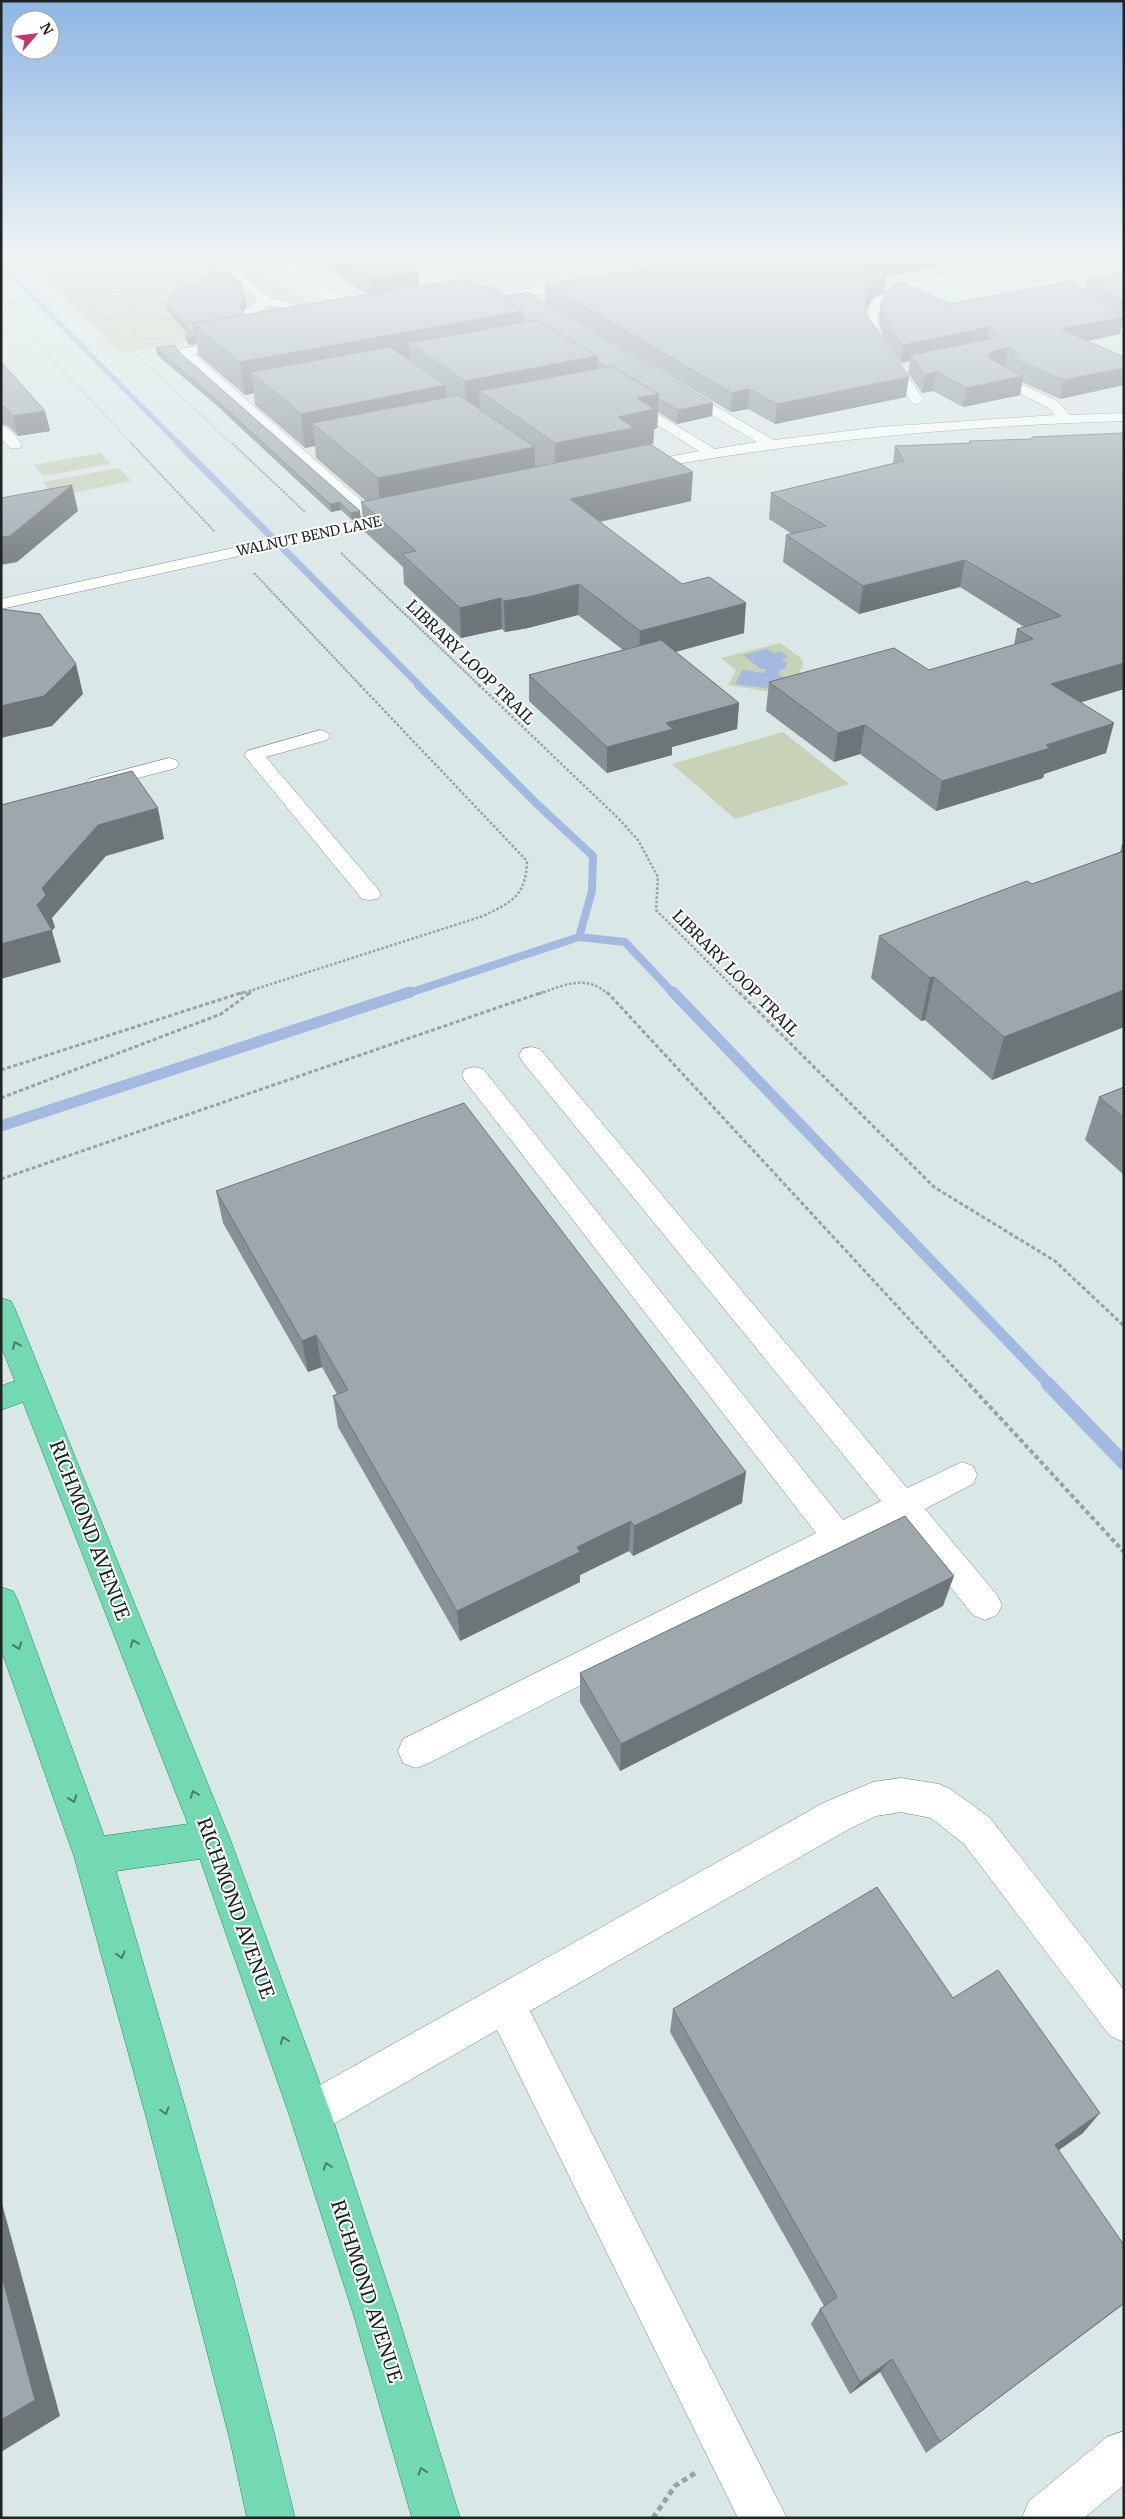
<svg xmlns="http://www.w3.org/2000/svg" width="1125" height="2519" font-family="Merriweather,serif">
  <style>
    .green { fill: #c7d2b7 }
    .water { fill: #a4b9df }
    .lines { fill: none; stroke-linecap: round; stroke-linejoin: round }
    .stream-far4 { stroke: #a4b9df; stroke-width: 5 }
    .stream-far3 { stroke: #a4b9df; stroke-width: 7 }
    .stream-far2 { stroke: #a4b9df; stroke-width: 8 }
    .stream-far1 { stroke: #a4b9df; stroke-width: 11 }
    .stream { stroke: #a4b9df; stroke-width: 14 }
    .minor-casing { stroke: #798584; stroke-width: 1 }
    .major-casing { stroke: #18885f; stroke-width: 1 }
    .path-far5 { stroke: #98a2a2; stroke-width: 1; stroke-dasharray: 2 1; stroke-linecap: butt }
    .path-far4 { stroke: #98a2a2; stroke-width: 2; stroke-dasharray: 2.5 1; stroke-linecap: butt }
    .path-far3 { stroke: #98a2a2; stroke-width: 2.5; stroke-dasharray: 2.5 2; stroke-linecap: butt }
    .path-far2 { stroke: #98a2a2; stroke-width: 3; stroke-dasharray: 4 2.5; stroke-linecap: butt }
    .path-far1 { stroke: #98a2a2; stroke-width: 4; stroke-dasharray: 4.5 3; stroke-linecap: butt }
    .path { stroke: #98a2a2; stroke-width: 5; stroke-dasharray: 5.5 4; stroke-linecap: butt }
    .minor { fill: #fff; fill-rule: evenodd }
    .major { fill: #73d9b2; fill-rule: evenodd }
    .wall { fill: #879094 }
    .shaded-wall { fill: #6e7578 }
    .building { fill: #9da7ac; stroke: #6e7578 }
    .oneway { stroke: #487e6a }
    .labels { text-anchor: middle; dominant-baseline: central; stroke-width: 4; stroke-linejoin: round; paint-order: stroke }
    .far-street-label { font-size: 14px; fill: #1e2323; stroke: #fff }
    .street-label { font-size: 16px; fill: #1e2323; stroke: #fff }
    .near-street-label { font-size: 19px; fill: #1e2323; stroke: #fff }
  </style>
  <rect width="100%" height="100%" fill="#d9e7e6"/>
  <g class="green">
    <path d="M79 254H243L329 318 121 353 30 265 31 261Z"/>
    <path d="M419 254H666L678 261 481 292Z"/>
    <path d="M101 453 110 464 43 476 34 465Z"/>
    <path d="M119 468 131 481 54 497 43 482Z"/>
    <path d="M780 643 801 658 803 663 791 695 728 685 736 670 721 658Z"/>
    <path d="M783 732 849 784 735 819 672 764Z"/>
  </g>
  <path class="water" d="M768 649 774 653 780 651 788 657 782 659 787 663 785 669 780 670 778 675 787 677 780 690 735 684 742 670 764 673 766 669H761L743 655Z"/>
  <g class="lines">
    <path class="stream-far4" d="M3 267 180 445"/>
    <path class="stream-far3" d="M178 443 420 686"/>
    <g class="stream-far2">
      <path d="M418 685 538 805 593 856 592 891 579 937"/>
      <path d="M406 994 579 937 625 942 674 994"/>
    </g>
    <g class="stream-far1">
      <path d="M673 992 1050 1385"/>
      <path d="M1 1126 410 992"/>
    </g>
    <path class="stream" d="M1048 1384 1124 1463"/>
    <defs>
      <g id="minor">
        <path d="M209 254H221L270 298 293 303 300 312 275 324 247 321 243 312 258 301ZM268 305 285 309 287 311 274 316 256 315Z"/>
        <path d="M267 254C308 254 321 308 371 297L377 301 375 304 357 308 332 303Z"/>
        <path d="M388 254H401L453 289 447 293 417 296V290L436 287Z"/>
        <path d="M998 254H1012L1067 285 1124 325V335L1059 289Z"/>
        <path d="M1112 254H1124V261Z"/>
        <path d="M970 268 974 269V273L913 288 883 305 878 312V333L924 400 917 404 912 403 866 333V312L875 299 905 284Z"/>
        <path d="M581 280 585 282V286L531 296 548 306 550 309 548 312 544 313 514 294 520 290Z"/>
        <path d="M234 340 238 341 240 344 238 347 194 354 379 516 400 511 405 513 408 516 405 519 1 609V599L365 519 178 352 184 348Z"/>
        <path d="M998 369 1003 370V375L1057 401 1070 415 1124 413V421C960 426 799 441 638 471L631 467 638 463 699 451 621 402 619 399 626 395 715 449 757 442 675 393 673 390 680 386 774 440 880 427 1055 415 1047 407 988 378 986 375Z"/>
        <path d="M1 425C10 427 17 438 22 445L20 448H10L1 438Z"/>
        <path d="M320 730 327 732 330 736 327 740 266 757 378 889 381 894 378 899 370 900 362 899 244 755 247 751Z"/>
        <path d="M169 758 176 760 179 764 176 768 96 789 89 787 86 783 89 779Z"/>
        <path d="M531 1047 540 1049 907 1488 962 1462 973 1466 977 1475 973 1484 925 1509 997 1595 1002 1605 997 1615 985 1620 973 1615 898 1522 429 1763 416 1768 403 1763 398 1751 403 1739 816 1533 465 1081 462 1075 465 1069 474 1067 483 1069 843 1520 881 1501 522 1061 519 1055 522 1049Z"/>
        <path d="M901 1778 939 1784 952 1790 990 1818 1124 1990V2042L1110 2036 964 1844 931 1818 901 1812 876 1816 849 1829 530 2011 787 2518H738L497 2030 325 2129 310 2135 295 2129 289 2114 295 2099 823 1803 873 1782Z"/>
        <path d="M1124 2431V2485L1084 2518H1022L1029 2501 1107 2437Z"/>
      </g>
      <g id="major">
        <path d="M15 254H45L40 257 1 263V257Z"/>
        <path d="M1 1298 11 1301 15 1309 230 1839 331 2114 398 2316 460 2518H412L354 2316 289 2114 200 1859 116 1871C179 2086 243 2300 295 2518H247L230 2440 147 2120 74 1856 1 1649V1587L13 1591 18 1601 104 1836 188 1824 23 1402 1 1410V1386L15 1381 1 1346Z"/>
      </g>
    </defs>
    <use href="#minor" class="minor-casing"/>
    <use href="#major" class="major-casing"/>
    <g class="path-far5">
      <path d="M83 293 94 294 88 309 97 316 109 318 105 325 233 445"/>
      <path d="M94 294 127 291 147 279"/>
      <path d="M1 305 133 445"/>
      <path d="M2 305 91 290 66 265 82 257 114 254"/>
      <path d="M133 311 149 313 169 310"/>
      <path d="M149 313 155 319 179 320"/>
      <path d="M112 317 133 311 122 303 127 297V291"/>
      <path d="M109 318 129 323 135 327V334L141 338 165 339"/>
    </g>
    <g class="path-far4">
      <path d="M131 443 215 532"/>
      <path d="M232 443 305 512"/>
      <path d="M341 553 480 686"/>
      <path d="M254 573 361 686"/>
    </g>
    <g class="path-far3">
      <path d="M479 685 619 819 638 840 658 877 656 910 740 994"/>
      <path d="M240 994 483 916C512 902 526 896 527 861L360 685"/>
      <path d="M249 994 253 991"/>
      <path d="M539 994C564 985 586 974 608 994"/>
    </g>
    <g class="path-far2">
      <path d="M607 992 970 1385"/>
      <path d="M739 992 934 1187 1055 1261 1124 1326"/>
      <path d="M1 1070 244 992"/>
      <path d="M1 1098 221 1014 251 992"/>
      <path d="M1 1179 543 992"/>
    </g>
    <path class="path-far1" d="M969 1384 1124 1552"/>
    <path class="path" d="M653 2518 675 2486 695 2473"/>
    <use href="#minor" class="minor"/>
    <use href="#major" class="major"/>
  </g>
  <g class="wall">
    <path d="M309 254H391L419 286 483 287 507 296 713 403 712 416 677 424 658 412 657 428 654 429 653 444H650L691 501 600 522 744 633 676 652 739 703 737 729 672 747V755L607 773 529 701V675L623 650 578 615 528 628 505 632 502 629 461 638 404 584 403 567 364 531 361 502 366 501 316 458 315 446 305 448 255 405 254 393 245 395 198 355 197 344 189 345 187 343 185 336 188 335 168 312 166 305 192 286 245 300 246 307 243 311 244 314 246 315 368 295Z"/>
    <path d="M690 254H997V255L886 277 884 293 873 298 867 308 866 314 906 397 775 424 748 409 731 412 545 302V284L681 263 682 259 694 256Z"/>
    <path d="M1124 272V323L1123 322 1120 334 1088 341 1124 357V385L1060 399 1022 382 1020 395 963 407 933 391 922 393 908 373 910 361 901 363 882 336 879 319 881 302 950 304 1085 290 1087 279Z"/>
    <path d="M156 348 177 350 361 518 352 520 341 510 331 512 215 404 157 355Z"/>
    <path d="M1 363 45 411 50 431 18 436 8 426 1 424Z"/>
    <path d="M1032 437 1124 689 1080 702 1106 753 1044 774 1043 778 936 811 860 754 834 762 766 711 769 682 929 670 1014 645 1017 629 1024 627 960 587 859 614 783 562 786 535 792 534 769 519 771 493 893 463 895 446 969 443V441L1031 439Z"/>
    <path d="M1122 844H1124V1027L992 1080 925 1020 921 1021 871 978 879 936 1032 884 1120 852Z"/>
    <path d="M1124 1087V1175L1085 1140 1099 1097Z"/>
    <path d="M216 1191 742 1503 633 1556 629 1551 580 1575V1582L460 1641 338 1427 333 1396 337 1394 322 1367 308 1372 223 1223Z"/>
    <path d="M943 1606 620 1771 580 1702V1673Z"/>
    <path d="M953 1998 1083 2133 1059 2150 1124 2304 926 2453 880 2372 850 2394 811 2324 820 2309 824 2306 670 2032 673 2009Z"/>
  </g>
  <g class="shaded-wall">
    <path d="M914 254H997V255L886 277 884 293 873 298 864 311 863 264Z"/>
    <path d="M418 271 419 289 371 297 370 279Z"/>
    <path d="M245 300 246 307 241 313 240 305Z"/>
    <path d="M523 311 524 343H409L410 364 251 372 254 393 245 395 240 362Z"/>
    <path d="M1124 317 1120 334 1058 347 1061 329Z"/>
    <path d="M989 327 986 345 911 355 910 361 901 363 903 345Z"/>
    <path d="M195 336 197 344 189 345 188 338Z"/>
    <path d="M1008 348 1005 366 987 357 991 352Z"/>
    <path d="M597 356V389L479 391 480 412 466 415 465 381Z"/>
    <path d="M1124 368V385L1060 399 1064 380Z"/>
    <path d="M936 372 933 391 922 393 925 375Z"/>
    <path d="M1023 376 1020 395 963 407 967 388Z"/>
    <path d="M909 377 906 397 775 424 777 404Z"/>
    <path d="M446 385 447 419 312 423 315 446 305 448 301 414Z"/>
    <path d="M749 389 748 409 731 412 732 393Z"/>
    <path d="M659 394 657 428 654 429 653 444 634 448 555 478V443L637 398Z"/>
    <path d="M713 403 712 416 677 424 678 410Z"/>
    <path d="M45 411 50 431 18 436 13 416Z"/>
    <path d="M535 447V482L381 514 378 478Z"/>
    <path d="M693 472 691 501 570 528V499Z"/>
    <path d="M72 485 78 511 17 562 1 565V537Z"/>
    <path d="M340 502 341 510 331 512 330 504Z"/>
    <path d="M360 511 361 518 352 520 351 513Z"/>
    <path d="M965 560 960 587 859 614 863 586Z"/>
    <path d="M579 584 578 615 528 628 505 632 504 601Z"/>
    <path d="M501 598 502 629 461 638 460 608Z"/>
    <path d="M746 603 744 633 638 662 640 631Z"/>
    <path d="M1124 663V689L1044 714 1051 684Z"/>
    <path d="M76 664 83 694 52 726 1 738V706Z"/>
    <path d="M739 703 737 729 672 747V755L607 773V747L666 723Z"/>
    <path d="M1114 723 1106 753 1044 774 1043 778 936 811 942 781Z"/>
    <path d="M865 725 860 754 834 762 838 733Z"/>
    <path d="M158 808 164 839 106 856 52 918 55 927 52 931 61 962 1 979V944L37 905 42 888 98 825Z"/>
    <path d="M934 977 925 1020 921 1021 930 978Z"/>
    <path d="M1124 990V1027L992 1080 1004 1037Z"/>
    <path d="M316 1335 322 1367 308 1372 302 1341Z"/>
    <path d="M746 1472 742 1503 633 1556 634 1526Z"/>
    <path d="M631 1521 629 1551 580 1575V1582L460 1641 457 1611 577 1547Z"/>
    <path d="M954 1576 943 1606 620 1771 621 1744Z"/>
    <path d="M1100 2113 1083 2133 1039 2164 1055 2145Z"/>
    <path d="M1 2200 60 2416 1 2452Z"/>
    <path d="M892 2359 880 2372 850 2394 860 2382Z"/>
  </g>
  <g class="building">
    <path d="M333 254H391L418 271 370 279Z"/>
    <path d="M706 254H914L863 264 886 275 876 280 867 293 866 314 909 377 777 404 749 389 732 393 545 284 688 262 682 259Z"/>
    <path d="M222 270 240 281 245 300 240 305 244 314 246 315 193 323 195 336 188 338 185 336 193 334 166 305 180 280 192 286 211 272Z"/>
    <path d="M1124 272V304L1087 279Z"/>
    <path d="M467 278 523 311 240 362 193 323Z"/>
    <path d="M1071 281 1124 317 1061 329 1124 357V368L1064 380 1012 358 1017 353 1008 348 991 352 987 357 1023 376 967 388 936 372 925 375 911 355 990 339 997 333 989 327 903 345 884 319 881 302 887 291 899 282 950 304Z"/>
    <path d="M491 286 507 296 528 292 713 403 678 410 658 398 659 394 611 366 606 367 597 361V356L537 320 531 321 523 317V311L483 287Z"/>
    <path d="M537 320 597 356 465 381 409 343Z"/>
    <path d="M175 345 177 350 360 511 351 513 340 502 330 504 214 398 156 348Z"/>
    <path d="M390 347 446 385 301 414 251 372Z"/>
    <path d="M1 363H2L45 411 13 416 4 406H1Z"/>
    <path d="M611 366 659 394 637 398 654 409 618 417 634 428 555 443 479 391Z"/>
    <path d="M459 395 535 447 378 478 312 423Z"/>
    <path d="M1124 433V663L1051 684 1114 723 1046 745 1050 748 942 781 865 725 838 733 769 682 894 648 929 670 1033 639 1017 629 1061 616 965 560 863 586 786 535 826 526 771 493 904 461 895 446 971 443 969 441 1032 439V437Z"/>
    <path d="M650 444 693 472 570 499 682 584 709 577 746 603 640 631 579 584 528 597 504 601 501 598 460 608 402 554 416 551 361 502Z"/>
    <path d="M72 485 10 536 1 537V498Z"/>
    <path d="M1 609 40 614 76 664 44 696 1 706Z"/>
    <path d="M661 640 739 703 666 723 673 729 607 747 529 675Z"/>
    <path d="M132 771 158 808 98 825 42 888 46 895 37 905 52 930 1 944V805Z"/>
    <path d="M1124 851V990L1004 1037 934 977 930 978 879 936 1027 881 1032 884Z"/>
    <path d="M1124 1087V1118L1099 1097Z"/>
    <path d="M464 1103 746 1472 634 1526 631 1521 577 1547 580 1552 457 1611 333 1396 348 1390 316 1335 302 1341 216 1191Z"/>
    <path d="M905 1516 954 1576 621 1744 580 1673Z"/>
    <path d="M877 1887 953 1998 998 1970 1100 2113 1055 2145 1124 2245V2303L940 2442 892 2359 860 2382 820 2309 837 2297 673 2009Z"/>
    <path d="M1 2273 35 2400 1 2420Z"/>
  </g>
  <defs><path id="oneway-chevron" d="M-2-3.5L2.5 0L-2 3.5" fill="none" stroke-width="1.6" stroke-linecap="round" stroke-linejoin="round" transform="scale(1.25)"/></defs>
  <g class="oneway">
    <use href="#oneway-chevron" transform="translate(16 1345) rotate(-113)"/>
    <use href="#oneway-chevron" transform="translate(134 1643) rotate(-111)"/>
    <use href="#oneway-chevron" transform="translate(18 1646) rotate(70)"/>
    <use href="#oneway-chevron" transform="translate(194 1794) rotate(-111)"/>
    <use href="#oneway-chevron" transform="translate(73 1799) rotate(70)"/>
    <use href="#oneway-chevron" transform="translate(121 1955) rotate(74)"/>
    <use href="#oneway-chevron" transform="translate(284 2040) rotate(-110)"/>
    <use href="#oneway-chevron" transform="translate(165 2111) rotate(74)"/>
    <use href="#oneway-chevron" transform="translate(327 2166) rotate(-108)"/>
    <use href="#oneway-chevron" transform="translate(422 2471) rotate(-107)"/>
  </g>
  <linearGradient id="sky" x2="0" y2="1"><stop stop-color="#8db6e4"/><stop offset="0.42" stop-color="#eef4f4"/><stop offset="1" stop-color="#eef4f4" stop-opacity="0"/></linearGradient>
  <rect width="1125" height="607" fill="url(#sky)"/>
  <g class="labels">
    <g class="far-street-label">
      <text transform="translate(309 536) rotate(-12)">WALNUT BEND LANE</text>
    </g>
    <g class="street-label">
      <text transform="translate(471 662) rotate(44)">LIBRARY LOOP TRAIL</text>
      <text transform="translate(736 973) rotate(45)">LIBRARY LOOP TRAIL</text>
    </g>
    <g class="near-street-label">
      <text transform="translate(90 1530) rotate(69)">RICHMOND AVENUE</text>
      <text transform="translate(236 1908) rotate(70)">RICHMOND AVENUE</text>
      <text transform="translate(367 2291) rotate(72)">RICHMOND AVENUE</text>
    </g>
  </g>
  <rect width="1125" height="2519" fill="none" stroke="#1e2323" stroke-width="5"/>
  <g transform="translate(35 35) rotate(62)"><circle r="24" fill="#ffffff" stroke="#a5a7a7"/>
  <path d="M0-4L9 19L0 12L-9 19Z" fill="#c4386c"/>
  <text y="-8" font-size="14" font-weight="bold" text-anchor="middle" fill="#1e2323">N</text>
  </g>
</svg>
